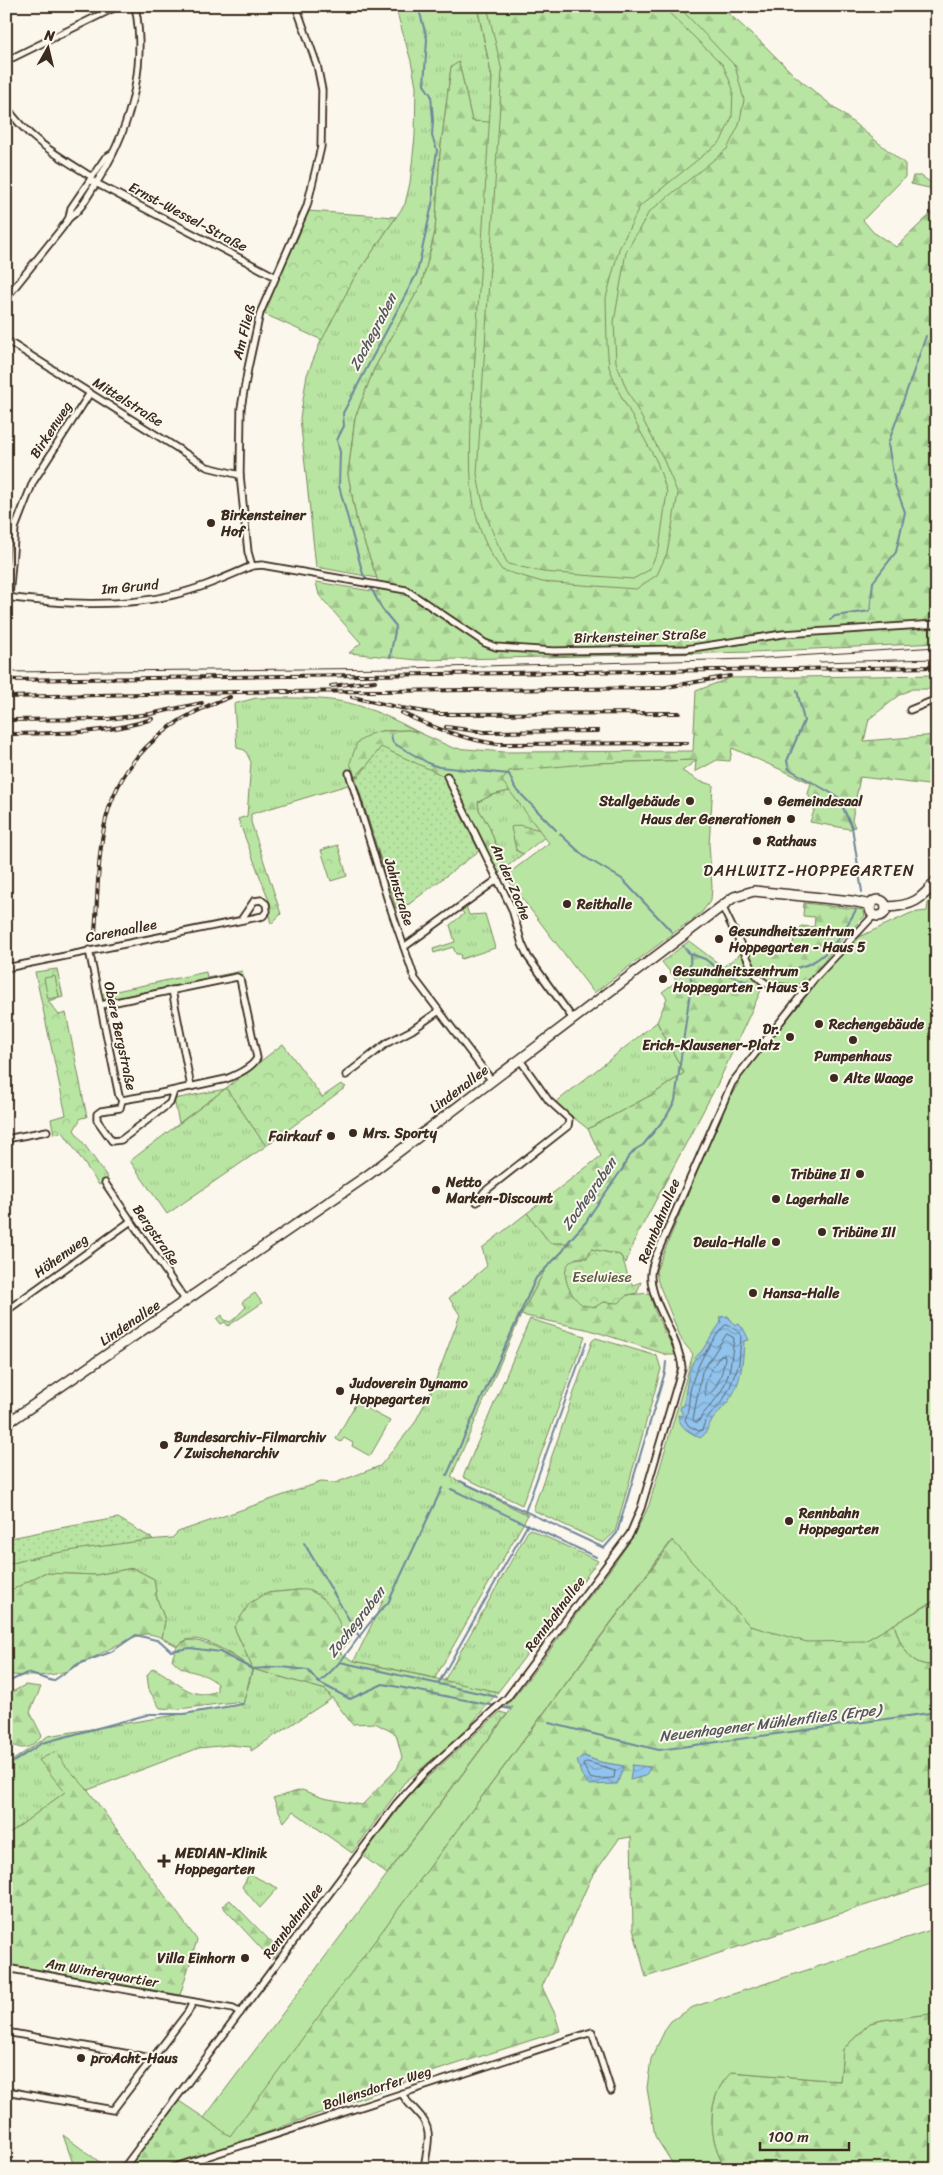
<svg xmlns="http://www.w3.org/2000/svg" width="943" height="2175" font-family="Sriracha,sans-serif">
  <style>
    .grass { fill: url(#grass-tufts); stroke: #7a8860 }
    .forest { fill: url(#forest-firs); stroke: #7a8860; fill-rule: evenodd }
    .park { fill: url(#park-crowns); stroke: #7a8860 }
    .garden { fill: url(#garden-dots); stroke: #7a8860 }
    .pitch { fill: #b9e5a3; stroke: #7a8860 }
    .water { fill: url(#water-waves); stroke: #6e869a }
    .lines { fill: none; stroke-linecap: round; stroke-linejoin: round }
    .shore { stroke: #5d6771; stroke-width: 1 }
    .stream { stroke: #6e869a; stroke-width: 2 }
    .street-casing { stroke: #3b2a1e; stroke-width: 9 }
    .secondary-casing { stroke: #3b2a1e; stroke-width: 12 }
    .street { stroke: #fbf7ec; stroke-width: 5.5 }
    .secondary { stroke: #fbf7ec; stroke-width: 9 }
    .tram { stroke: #3b2a1e; stroke-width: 1 }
    .rail-casing { stroke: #3b2a1e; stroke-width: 4 }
    .rail { stroke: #fbf7ec; stroke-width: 2; stroke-dasharray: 5.5; stroke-linecap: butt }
    .poi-dot { fill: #3b2a1e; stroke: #fbf7ec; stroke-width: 2 }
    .labels { text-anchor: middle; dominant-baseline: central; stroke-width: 4; stroke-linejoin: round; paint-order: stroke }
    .street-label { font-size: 14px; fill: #3b2a1e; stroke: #fbf7ec }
    .poi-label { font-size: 14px; font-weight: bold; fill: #3b2a1e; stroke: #fbf7ec; text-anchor: start }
    .park-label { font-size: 14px; fill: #5a593f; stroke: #fbf7ec }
    .water-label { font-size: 15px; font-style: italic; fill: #54585c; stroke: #fbf7ec }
    .quarter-label { font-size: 16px; letter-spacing: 1px; fill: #3b2a1e; stroke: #fbf7ec }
  </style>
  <defs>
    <pattern id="grass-tufts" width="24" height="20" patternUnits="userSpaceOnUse" patternTransform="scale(1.25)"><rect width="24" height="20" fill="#b9e5a3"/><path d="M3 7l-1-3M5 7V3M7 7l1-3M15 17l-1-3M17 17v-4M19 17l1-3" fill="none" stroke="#a0c58c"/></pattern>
    <pattern id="forest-firs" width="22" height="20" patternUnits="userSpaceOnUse" patternTransform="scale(1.25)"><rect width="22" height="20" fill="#b9e5a3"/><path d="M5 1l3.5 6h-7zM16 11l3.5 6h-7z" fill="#a0c58c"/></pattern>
    <pattern id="park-crowns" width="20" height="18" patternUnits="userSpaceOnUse" patternTransform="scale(1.25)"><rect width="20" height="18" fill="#b9e5a3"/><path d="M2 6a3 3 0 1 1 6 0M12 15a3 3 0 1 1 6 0" fill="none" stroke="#a0c58c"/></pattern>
    <pattern id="garden-dots" width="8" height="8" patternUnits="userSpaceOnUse" patternTransform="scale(1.25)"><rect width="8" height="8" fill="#b9e5a3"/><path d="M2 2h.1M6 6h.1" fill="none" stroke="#a0c58c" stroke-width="1.8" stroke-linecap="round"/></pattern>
    <pattern id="water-waves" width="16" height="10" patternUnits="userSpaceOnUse" patternTransform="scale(1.25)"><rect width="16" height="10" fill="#90c3ed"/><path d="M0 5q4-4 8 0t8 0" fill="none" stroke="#779fbf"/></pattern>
  </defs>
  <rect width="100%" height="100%" fill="#fbf7ec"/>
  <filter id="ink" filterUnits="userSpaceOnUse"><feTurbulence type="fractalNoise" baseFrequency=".02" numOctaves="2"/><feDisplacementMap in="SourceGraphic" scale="10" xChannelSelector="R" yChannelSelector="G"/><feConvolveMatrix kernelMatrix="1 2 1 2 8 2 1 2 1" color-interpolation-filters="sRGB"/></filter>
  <g filter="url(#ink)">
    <g class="grass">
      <path d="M395 6H477L492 78 490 123 472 121 459 63 451 67 440 153 435 232 422 283 374 369 355 418 348 474 357 522 377 578 316 567 300 418 307 375 325 331 353 280 405 204 410 183 415 136 416 86 411 61Z"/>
      <path d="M256 698C283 698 311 697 338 701 363 704 396 720 418 732L408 730 381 731 355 777 369 763 415 899 409 904 396 908 355 778 348 785 251 814V822L281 914 271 924C268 915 271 911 270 903L238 819 247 816 251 762 245 750 237 748 234 704Z"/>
      <path d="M513 790 572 823 515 850 523 854 505 868 488 824 479 810 478 802 492 795Z"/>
      <path d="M466 906 469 915 485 914 495 948 461 959 460 954H456L453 947 434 953 433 949 455 942 450 925 464 914 461 910Z"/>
      <path d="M242 971 243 976 236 973 117 998 115 1000 107 1002 103 999 102 994 206 972 207 978Z"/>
      <path d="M657 1022 684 1073 655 1093 588 1129 555 1103Z"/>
      <path d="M226 1088 266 1146 167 1214 130 1161Z"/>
      <path d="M527 1213 550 1243H571L546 1268 521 1315 451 1477 528 1515 435 1678 354 1661 383 1601 373 1607 340 1653 343 1641 333 1609 313 1591 298 1590 266 1593 234 1627 253 1669 326 1690 331 1699 251 1751V1747L229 1745 199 1748 88 1790 65 1792 6 1836V1765L48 1736 243 1704 253 1669C238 1659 205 1634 187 1640 183 1641 179 1645 177 1646L162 1638 165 1620 157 1599 154 1579 133 1568 96 1575 44 1573 6 1593V1565C58 1549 118 1542 172 1538L178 1532 321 1482 335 1483 380 1466 414 1424 432 1390 460 1315 449 1298 487 1266 482 1248Z"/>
      <path d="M255 1293 262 1303 228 1326 225 1322 221 1324 217 1319 222 1315 224 1320 230 1322C237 1318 240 1312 246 1307L242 1302Z"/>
      <path d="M530 1319 585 1336 522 1505 463 1477Z"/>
      <path d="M596 1338 657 1356 661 1369 615 1532 603 1543 533 1510 592 1341Z"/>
      <path d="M529 1529 598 1561 498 1692 444 1681Z"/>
      <path d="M937 1600V1664C911 1670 900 1645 894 1624Z"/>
      <path d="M500 1712 507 1714 387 1874 363 1856 412 1791Z"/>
      <path d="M249 1874 278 1888 260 1908 242 1887Z"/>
    </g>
    <g class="forest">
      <path d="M477 6H720L762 43 795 76 905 164V177L863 220 873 232 896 247 937 208V643L752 652 418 660 349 653 361 643 319 595 316 582 378 592 377 578 357 522 348 474 355 418 374 369 422 283 435 232 440 153 451 67 459 62 472 121 490 122 492 78Z"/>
      <path d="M913 176H921L930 182 937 179V195L929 188 911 184Z"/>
      <path d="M937 675V689H912L900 695 869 719 864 741 937 735V786L860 777 852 820 855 827 850 829 810 822 815 808 808 794 811 783 732 748 730 761 717 760 695 772 696 760 596 763 562 767 513 790 492 795 478 802 479 810 488 824 505 868 493 878 443 776 381 751 355 777 350 763 357 743 370 734 381 731 408 730 418 732 453 748 505 752 693 751 696 691 730 678Z"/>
      <path d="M518 825 541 830 545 837 523 854 516 850 511 827Z"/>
      <path d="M804 903 857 909 863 910 865 916 843 938 805 984H764L717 1085 633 1243 626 1263 620 1255 591 1249 587 1258H576L566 1270 570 1291 583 1305 603 1302 611 1303 626 1295 651 1293C652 1316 669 1334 675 1355H668L590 1330 521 1315 546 1268 570 1243H550L527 1213 601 1156 588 1129 655 1093 684 1073 657 1022 667 998 662 992 677 981 662 962 689 941 723 967 747 949 792 952 794 937H800L801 926 814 927 815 917 803 916Z"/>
      <path d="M673 1540 750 1626 865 1641 894 1624C900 1645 911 1670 937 1664V1882L646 1977 633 1929 631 1837 619 1839 591 1878 542 1987 555 2014 560 2031 438 2070 227 2147 154 2169H131V2164L179 2101 230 2135ZM584 1756 600 1762 623 1766 617 1784Z"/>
      <path d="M133 1568 154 1579 157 1599 165 1620 162 1638C158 1636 152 1634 147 1634 134 1633 84 1664 67 1671 50 1677 24 1677 6 1674V1593L44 1573 96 1575Z"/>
      <path d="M298 1590C302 1590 309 1589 313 1592 336 1604 346 1629 340 1653L354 1661 498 1692 463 1734 404 1783 352 1853 293 1811 284 1822 273 1798 302 1790 323 1798 362 1805 397 1769 402 1757 396 1734 375 1723 352 1724 326 1690 253 1669 234 1627 250 1603 266 1593Z"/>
      <path d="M187 1640C212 1641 232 1655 252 1669L243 1704 234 1702 179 1709 160 1708 149 1690 147 1675 153 1668C177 1679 189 1702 217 1691V1684C202 1668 184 1676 172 1659L177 1646Z"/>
      <path d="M25 1685 41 1687 30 1712 42 1736C30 1749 21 1753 6 1740V1691H14Z"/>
      <path d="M56 1751 64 1764 88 1790 197 1940 180 1995 6 1964V1836L65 1792 39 1760Z"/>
      <path d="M230 1900 279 1950 272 1960 222 1906Z"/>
      <path d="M937 2013V2169H727C707 2142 705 2095 732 2072L840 2081 843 2049 870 2023 882 2020Z"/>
    </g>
    <g class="park">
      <path d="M307 211 396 217 353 280 322 340 262 313 299 235Z"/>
      <path d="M338 845 347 876 331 881 321 850Z"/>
      <path d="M57 969 63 997 48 1001 59 1015 66 1013 87 1117 81 1118 74 1130 108 1178 99 1185 63 1132 54 1134 51 1119 66 1115 35 972Z"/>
      <path d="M283 1044 322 1097 341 1084 346 1087 266 1146 226 1088Z"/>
      <path d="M225 1089 179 1123 174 1099Z"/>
      <path d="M591 1249 620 1255C627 1265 625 1275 633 1285L641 1282 637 1293 627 1295 619 1303 603 1302 595 1307C591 1306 586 1306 583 1305 572 1299 559 1275 569 1263 573 1258 580 1258 587 1258Z"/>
      <path d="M63 2135 109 2169H75Z"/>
    </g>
    <g class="garden">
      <path d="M381 747 444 776 451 789 455 803 479 851 409 904 396 908 355 777 359 776Z"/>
      <path d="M118 1518 153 1539C104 1547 54 1550 6 1565V1539L60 1528Z"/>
    </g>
    <g class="pitch">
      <path d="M477 6H487L502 71 477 474C483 509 491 533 508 564L543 572 633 579 649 570 659 549 667 492 657 462 620 394 609 367 607 344 606 298 619 249 640 206 721 141 732 117 733 89 723 65 662 6H678L735 66 744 100 739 125 727 149 649 212 626 252 614 322 616 362 626 388 662 456 678 494 667 553 657 575 636 589 542 582 502 570C496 562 490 553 486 544 468 506 470 463 471 422L492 78Z"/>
      <path d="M697 760 682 771 699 781 713 785 709 844 712 887 711 900 702 912 594 993 505 876 549 843 502 781 509 771 596 763Z"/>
      <path d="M937 900V1599L865 1641 807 1642 750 1626 672 1540 230 2136 204 2118 513 1707 505 1708C533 1674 558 1639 584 1604 608 1572 633 1542 649 1505L693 1354 682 1341 658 1282 656 1271 722 1112 744 1073 829 968 859 937 911 913 927 911 928 903Z"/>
      <path d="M55 976 59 997 48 999 44 978Z"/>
      <path d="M356 1403 390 1421 370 1456 352 1446 353 1443 344 1438 341 1442 336 1439Z"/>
      <path d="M937 1928V2013L882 2020 870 2023 843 2049 840 2081 732 2072C705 2095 707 2142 727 2169H676L655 2136 647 2088 651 2059 666 2028 671 2021 693 2007Z"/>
    </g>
    <g class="water">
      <path d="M728 1316 735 1325 738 1324 743 1328 749 1340 744 1341C743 1363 741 1387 726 1404 721 1410 715 1416 711 1422 707 1428 707 1434 700 1438 690 1432 680 1429 678 1415L682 1416V1413L680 1409 681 1406H684C686 1391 688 1360 701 1352L721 1322 719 1317Z"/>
      <path d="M584 1756 600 1762 624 1766 617 1784 589 1785 581 1774 577 1760Z"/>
      <path d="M632 1765 651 1767 645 1776 630 1780Z"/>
    </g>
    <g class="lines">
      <g class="shore">
        <path d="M727 1325 738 1331 741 1336 739 1363 730 1387 723 1400 705 1421 702 1430 699 1431 689 1426 685 1420C690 1409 688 1395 692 1383 698 1362 710 1343 724 1326Z"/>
        <path d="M727 1334 734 1338C731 1359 731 1378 718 1396 712 1405 703 1412 698 1422H695L693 1419 702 1372Z"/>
        <path d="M721 1355H724L725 1357C724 1369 717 1392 706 1396 701 1384 713 1365 721 1355Z"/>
        <path d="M587 1762 615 1770 614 1778 591 1779 583 1765Z"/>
      </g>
      <g class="stream">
        <path d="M932 315 937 306"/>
        <path d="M368 582 363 574 339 486 340 452 337 440 344 426 343 413 417 273 433 200V179L437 150 432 136 433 120 431 95 424 85 427 39 418 6"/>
        <path d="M370 586 382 609 396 626 390 657"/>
        <path d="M830 620 835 616 870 611 873 582 896 552 905 512 895 485 888 444 926 336"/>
        <path d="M797 690 804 721 787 761 789 769 838 797 852 827 862 892"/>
        <path d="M391 735 393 743 430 764 439 767 509 774 515 788 556 830"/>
        <path d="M560 834 585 857 622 879 672 932"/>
        <path d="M691 954 705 959 722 972 752 984"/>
        <path d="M782 974C793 967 801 968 811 963 833 952 844 930 856 910"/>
        <path d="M447 1475 536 1278 563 1251 568 1242 586 1222 592 1212 623 1168 627 1159 636 1149 643 1145 666 1117 675 1101 691 984 690 954 683 946"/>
        <path d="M460 1481 604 1548 617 1533 665 1372 666 1362"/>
        <path d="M451 1489 596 1557"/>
        <path d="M525 1512 586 1343"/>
        <path d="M304 1543 360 1638"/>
        <path d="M340 1662 497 1697"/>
        <path d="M6 1679 10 1681 27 1673 53 1681 78 1664 111 1652 136 1635 160 1641 171 1651 190 1648 220 1652 252 1669 282 1667 308 1670 318 1682 350 1699 383 1684 496 1706"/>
        <path d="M319 1682C348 1660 362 1626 388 1603L442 1488"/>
        <path d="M438 1684 528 1524"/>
        <path d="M500 1707 510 1709"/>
        <path d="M549 1723 659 1750 937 1712"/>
        <path d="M6 1767 42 1743 150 1714H184L243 1704"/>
      </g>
      <defs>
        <g id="street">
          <path d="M6 61 118 6"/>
          <path d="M6 106C27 139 60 157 92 177"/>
          <path d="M90 180 274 276"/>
          <path d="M69 218C80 211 86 199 93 188 128 136 148 70 135 6"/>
          <path d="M6 298 62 228 69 218 71 208 105 158 113 153"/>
          <path d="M6 340 207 467 240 475"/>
          <path d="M252 566 248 552 240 475 241 408 248 368 260 313 307 206 321 147 322 90 317 65 296 6"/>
          <path d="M6 597C61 604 119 608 173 595 200 589 226 577 252 566L262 565 406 590 485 643 496 647 553 651 686 649 783 634 937 624"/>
          <path d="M9 597 15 528 33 482 90 393"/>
          <path d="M910 710 937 699"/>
          <path d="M349 773 388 901 415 979 492 1081"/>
          <path d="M447 776 512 909 522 944 528 957 573 1019"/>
          <path d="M722 906 754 972C772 996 783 981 803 993"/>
          <path d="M404 947 498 879"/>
          <path d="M89 950 119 1096 122 1100 120 1108 101 1111 97 1114V1120L112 1141 121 1140 170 1103 174 1091"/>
          <path d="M6 968 263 916 267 911 266 904 261 900 254 901 241 920"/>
          <path d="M172 990 191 1087"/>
          <path d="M101 1005 237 977 240 979 257 1058C252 1068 236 1075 226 1079L157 1094 122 1100"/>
          <path d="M346 1075 387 1043 412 1030 439 1011"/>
          <path d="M6 1139 47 1131"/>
          <path d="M105 1183 186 1301"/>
          <path d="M477 1202 484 1192 568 1126 569 1119 549 1101 520 1060"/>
          <path d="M6 1311 131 1221"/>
          <path d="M6 1968 233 2009 240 2013"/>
          <path d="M6 2032 146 2057 152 2060"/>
          <path d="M6 2091 113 2110 188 2012 193 2002"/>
          <path d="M402 2093C405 2101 412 2106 417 2112 435 2130 427 2145 424 2169"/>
          <path d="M123 2169 397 1803 423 1774 507 1698 630 1534 641 1508 682 1368C679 1337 652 1305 651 1278 650 1271 653 1265 655 1258L732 1083 814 979 874 915"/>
          <path d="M169 2169 592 2032 611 2091"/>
        </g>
        <g id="secondary">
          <circle cx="878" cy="908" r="8"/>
          <path d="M886 907C913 906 921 900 937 880"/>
          <path d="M6 1424 368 1175 734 897 754 891 852 901 871 905"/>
        </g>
      </defs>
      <use href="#street" class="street-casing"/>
      <use href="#secondary" class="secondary-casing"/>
      <use href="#street" class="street"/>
      <use href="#secondary" class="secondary"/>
      <g class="tram">
        <path d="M819 662 937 659"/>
        <path d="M6 672 406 668 750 659 937 647"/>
      </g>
      <defs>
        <g id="rail">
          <path d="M6 680 937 667"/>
          <path d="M331 686 375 681"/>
          <path d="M282 692 661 688 730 676"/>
          <path d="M6 697 288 691"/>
          <path d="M352 697 401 708 438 714 679 713"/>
          <path d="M402 713C433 728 463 739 497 744L687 743"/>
          <path d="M6 720 108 719 150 714 202 703"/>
          <path d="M446 727 484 732 598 731"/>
          <path d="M6 734C56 733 104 735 152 719"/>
          <path d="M95 933C98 896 97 856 106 819 122 755 171 718 230 697"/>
        </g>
      </defs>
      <use href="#rail" class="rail-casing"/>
      <use href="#rail" class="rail"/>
    </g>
  </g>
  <g class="poi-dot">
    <circle cx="211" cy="523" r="5"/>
    <circle cx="690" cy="801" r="5"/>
    <circle cx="768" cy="801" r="5"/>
    <circle cx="791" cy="819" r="5"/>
    <circle cx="757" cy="841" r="5"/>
    <circle cx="567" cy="904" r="5"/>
    <circle cx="719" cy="939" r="5"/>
    <circle cx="663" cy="979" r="5"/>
    <circle cx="819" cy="1024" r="5"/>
    <circle cx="790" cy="1037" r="5"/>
    <circle cx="853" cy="1040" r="5"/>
    <circle cx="834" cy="1078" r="5"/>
    <circle cx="353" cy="1133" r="5"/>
    <circle cx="331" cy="1136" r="5"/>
    <circle cx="860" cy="1174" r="5"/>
    <circle cx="436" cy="1190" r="5"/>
    <circle cx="776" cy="1199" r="5"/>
    <circle cx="822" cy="1232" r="5"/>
    <circle cx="776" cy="1242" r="5"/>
    <circle cx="753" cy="1293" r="5"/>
    <circle cx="340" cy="1391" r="5"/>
    <circle cx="164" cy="1445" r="5"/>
    <circle cx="789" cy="1521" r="5"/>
    <path d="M161.5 1853.5h5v5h5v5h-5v5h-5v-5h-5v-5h5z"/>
    <circle cx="245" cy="1958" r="5"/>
    <circle cx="81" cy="2058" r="5"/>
  </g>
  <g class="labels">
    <g class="street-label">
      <text transform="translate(188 217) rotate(28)">Ernst-Wessel-Straße</text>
      <text transform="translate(244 332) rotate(-76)">Am Fließ</text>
      <text transform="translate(128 402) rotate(32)">Mittelstraße</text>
      <text transform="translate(51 430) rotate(-57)">Birkenweg</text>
      <text transform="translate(130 587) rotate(-5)">Im Grund</text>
      <text transform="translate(640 636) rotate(-2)">Birkensteiner Straße</text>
      <text transform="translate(511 882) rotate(67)">An der Zoche</text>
      <text transform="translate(399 892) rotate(73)">Jahnstraße</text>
      <text transform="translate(121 931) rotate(-11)">Carenaallee</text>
      <text transform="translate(120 1036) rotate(78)">Obere Bergstraße</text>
      <text transform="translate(459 1089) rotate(-37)">Lindenallee</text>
      <text transform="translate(659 1221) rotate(-68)">Rennbahnallee</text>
      <text transform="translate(156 1235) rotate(55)">Bergstraße</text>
      <text transform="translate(61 1256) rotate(-36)">Höhenweg</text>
      <text transform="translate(130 1323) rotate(-34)">Lindenallee</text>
      <text transform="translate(555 1614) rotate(-53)">Rennbahnallee</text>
      <text transform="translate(293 1921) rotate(-53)">Rennbahnallee</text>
      <text transform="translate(102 1973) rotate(10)">Am Winterquartier</text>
      <text transform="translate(377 2088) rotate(-18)">Bollensdorfer Weg</text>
    </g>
    <g class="poi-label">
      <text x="221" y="515">Birkensteiner<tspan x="221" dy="16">Hof</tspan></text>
      <text x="680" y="801" text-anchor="end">Stallgebäude</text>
      <text x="778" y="801">Gemeindesaal</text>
      <text x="781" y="819" text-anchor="end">Haus der Generationen</text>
      <text x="767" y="841">Rathaus</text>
      <text x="577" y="904">Reithalle</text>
      <text x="729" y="931">Gesundheitszentrum<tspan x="729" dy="16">Hoppegarten - Haus 5</tspan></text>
      <text x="673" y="971">Gesundheitszentrum<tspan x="673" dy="16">Hoppegarten - Haus 3</tspan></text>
      <text x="829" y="1024">Rechengebäude</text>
      <text x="780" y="1029" text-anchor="end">Dr.<tspan x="780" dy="16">Erich-Klausener-Platz</tspan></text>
      <text x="853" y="1056" text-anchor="middle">Pumpenhaus</text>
      <text x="844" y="1078">Alte Waage</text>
      <text x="363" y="1133">Mrs. Sporty</text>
      <text x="321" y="1136" text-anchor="end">Fairkauf</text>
      <text x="850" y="1174" text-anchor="end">Tribüne II</text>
      <text x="446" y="1182">Netto<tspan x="446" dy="16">Marken-Discount</tspan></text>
      <text x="786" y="1199">Lagerhalle</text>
      <text x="832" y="1232">Tribüne III</text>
      <text x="766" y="1242" text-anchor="end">Deula-Halle</text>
      <text x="763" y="1293">Hansa-Halle</text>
      <text x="350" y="1383">Judoverein Dynamo<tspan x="350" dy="16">Hoppegarten</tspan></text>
      <text x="174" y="1437">Bundesarchiv-Filmarchiv<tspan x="174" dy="16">/ Zwischenarchiv</tspan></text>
      <text x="799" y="1513">Rennbahn<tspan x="799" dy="16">Hoppegarten</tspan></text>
      <text x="175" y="1853">MEDIAN-Klinik<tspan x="175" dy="16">Hoppegarten</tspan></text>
      <text x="235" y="1958" text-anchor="end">Villa Einhorn</text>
      <text x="91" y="2058">proAcht-Haus</text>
    </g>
    <g class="park-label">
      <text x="602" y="1277">Eselwiese</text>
    </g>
    <g class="water-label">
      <text transform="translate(373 332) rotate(-62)">Zochegraben</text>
      <text transform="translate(589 1194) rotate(-55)">Zochegraben</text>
      <text transform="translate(356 1622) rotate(-52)">Zochegraben</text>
      <text transform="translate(770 1723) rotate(-7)">Neuenhagener Mühlenfließ (Erpe)</text>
    </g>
    <g class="quarter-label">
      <text x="809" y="870">DAHLWITZ-HOPPEGARTEN</text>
    </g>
  </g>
  <rect width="943" height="2175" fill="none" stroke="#fbf7ec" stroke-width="25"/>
  <rect x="12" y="12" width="918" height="2150" fill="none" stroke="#3b2a1e" stroke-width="2" filter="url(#ink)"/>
  <g transform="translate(48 48) rotate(8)" stroke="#fbf7ec" stroke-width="4" paint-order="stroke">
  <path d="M0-4L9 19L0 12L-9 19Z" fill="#3b2a1e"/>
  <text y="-8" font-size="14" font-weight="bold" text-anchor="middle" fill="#3b2a1e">N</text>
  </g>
  <path d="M760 2142v8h89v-8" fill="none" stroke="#3b2a1e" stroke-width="2.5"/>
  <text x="768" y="2142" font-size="15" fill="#3b2a1e" stroke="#fbf7ec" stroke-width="4" paint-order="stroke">100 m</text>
</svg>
